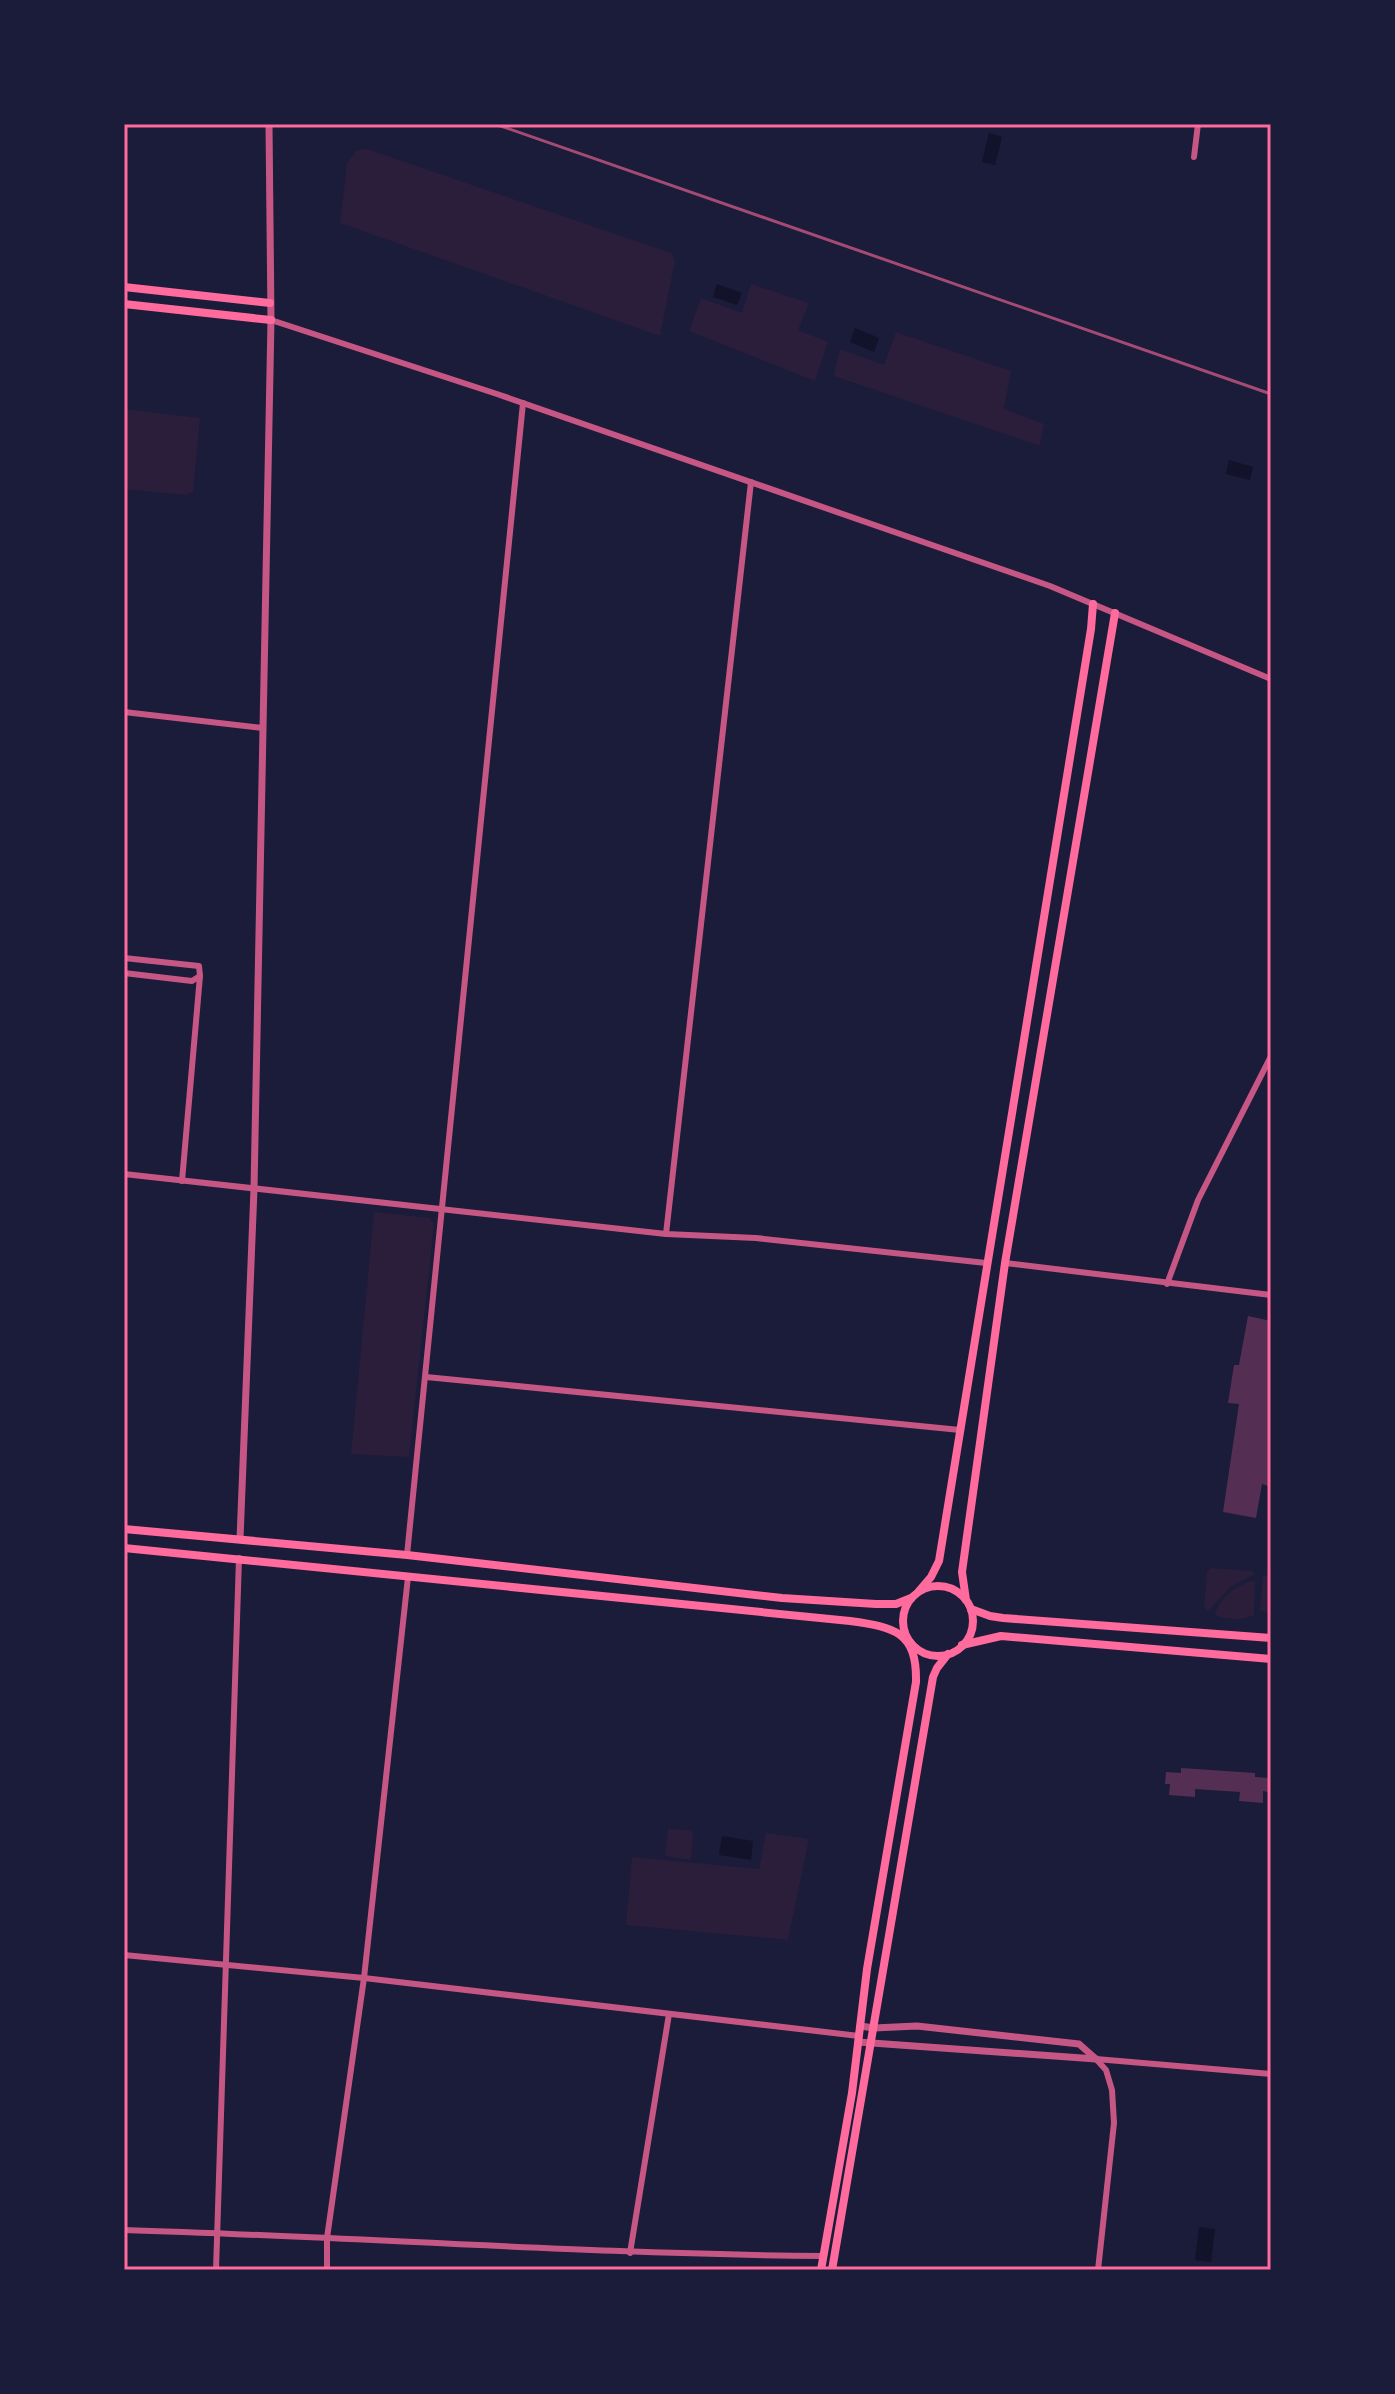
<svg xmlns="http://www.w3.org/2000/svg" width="1395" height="2394" font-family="'DejaVu Sans',sans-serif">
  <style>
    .green { fill: #2a1e3b }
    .water { fill: #12122b }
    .building { fill: #542f53 }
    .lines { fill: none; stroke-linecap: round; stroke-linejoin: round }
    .minor { stroke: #c65784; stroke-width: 6 }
    .tertiary { stroke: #c65784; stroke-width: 7 }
    .secondary { stroke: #ff6b9d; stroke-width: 8 }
    .rail { stroke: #a44b75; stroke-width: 3 }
    .neatline { fill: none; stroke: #ff6b9d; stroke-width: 3 }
  </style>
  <rect width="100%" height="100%" fill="#1b1b3a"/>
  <g class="green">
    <path d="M367 149 671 253 675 261 660 336 340 223 347 163 357 150Z"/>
    <path d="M751 284 809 303 798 330 828 342 815 381 689 331 701 298 742 313Z"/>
    <path d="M896 332 1011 371 1004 409 1044 424 1040 446 834 376 840 349 884 365Z"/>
    <path d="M124 409 200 418 193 492 186 495 124 489Z"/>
    <path d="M374 1212 430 1218 434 1224 409 1457 351 1454Z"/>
    <path d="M1211 1568 1252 1571 1255 1574 1232 1586 1208 1611 1204 1606 1207 1571Z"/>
    <path d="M1271 1574V1613L1260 1610 1263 1576Z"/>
    <path d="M1250 1581 1255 1582 1254 1615C1242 1621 1227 1620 1215 1615 1219 1598 1235 1587 1250 1581Z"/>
    <path d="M668 1829 691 1830 693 1836 691 1860 665 1856Z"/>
    <path d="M766 1833 809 1839 788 1940 626 1925 632 1857 759 1869Z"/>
  </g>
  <g class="water">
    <path d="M989 133 1002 137 995 165 982 162Z"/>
    <path d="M717 284 742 293 737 305 713 297Z"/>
    <path d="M855 328 879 338 874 352 850 342Z"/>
    <path d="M1229 460 1253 467 1250 480 1226 474Z"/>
    <path d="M722 1836 753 1841 751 1860 719 1855Z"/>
    <path d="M1199 2227 1215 2229 1211 2262 1195 2260Z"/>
  </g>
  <g class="building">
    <path d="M1248 1316 1271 1321V1487L1262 1484 1256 1518 1223 1512 1239 1404 1228 1403 1234 1365H1239Z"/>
    <path d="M1181 1768 1255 1773V1777L1269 1778 1268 1792 1263 1791V1803L1239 1801 1240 1792 1195 1789V1797L1169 1795 1170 1784H1165L1166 1772 1181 1773Z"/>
  </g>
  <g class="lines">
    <g class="minor">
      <path d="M1194 157 1198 124"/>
      <path d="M271 320 497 394 1050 586 1271 679"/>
      <path d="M124 712 263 728"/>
      <path d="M124 958 199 966 200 976 192 981 124 973"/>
      <path d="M124 1174 666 1234 756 1238 986 1263"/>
      <path d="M182 1181 200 976"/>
      <path d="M666 1234 751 482"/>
      <path d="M1005 1263 1271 1295"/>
      <path d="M1167 1284 1198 1200 1271 1056"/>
      <path d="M426 1377 960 1430"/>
      <path d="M407 1555 523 403"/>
      <path d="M124 1955 364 1978 859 2036"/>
      <path d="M1096 2059 1106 2070 1112 2090 1114 2123 1098 2270"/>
      <path d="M1096 2059 1271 2074"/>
      <path d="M124 2230C357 2237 590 2254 824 2256"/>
      <path d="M630 2253 669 2014"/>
      <path d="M216 2270 239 1558"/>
      <path d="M327 2270V2238L364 1978 408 1577"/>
    </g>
    <g class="tertiary">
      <path d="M240 1539 254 1189 271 320 269 124"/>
      <path d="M860 2026 874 2028 917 2026 1079 2044 1096 2059"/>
      <path d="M858 2042 1096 2059"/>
    </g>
    <g class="secondary">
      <path d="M124 287 270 303"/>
      <path d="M124 304 271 320"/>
      <path d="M124 1529 407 1555 782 1598 876 1604H896L911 1598"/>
      <path d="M124 1548 850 1621C895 1627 917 1632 916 1682L867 1969 852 2093 821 2270"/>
      <circle cx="938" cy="1621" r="35"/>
      <path d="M919 1591 931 1577 939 1561 1091 629 1093 604"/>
      <path d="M966 1600 962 1572 1005 1263 1115 613"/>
      <path d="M971 1609 990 1616 1003 1618 1271 1638"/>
      <path d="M962 1645 1001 1636 1271 1659"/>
      <path d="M832 2270 933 1677 937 1668 948 1654"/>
    </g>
    <path class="rail" d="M495 124 1271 394"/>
  </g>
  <rect width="1395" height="2394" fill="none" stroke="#1b1b3a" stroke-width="252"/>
  <rect x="126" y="126" width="1143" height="2142" class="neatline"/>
</svg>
